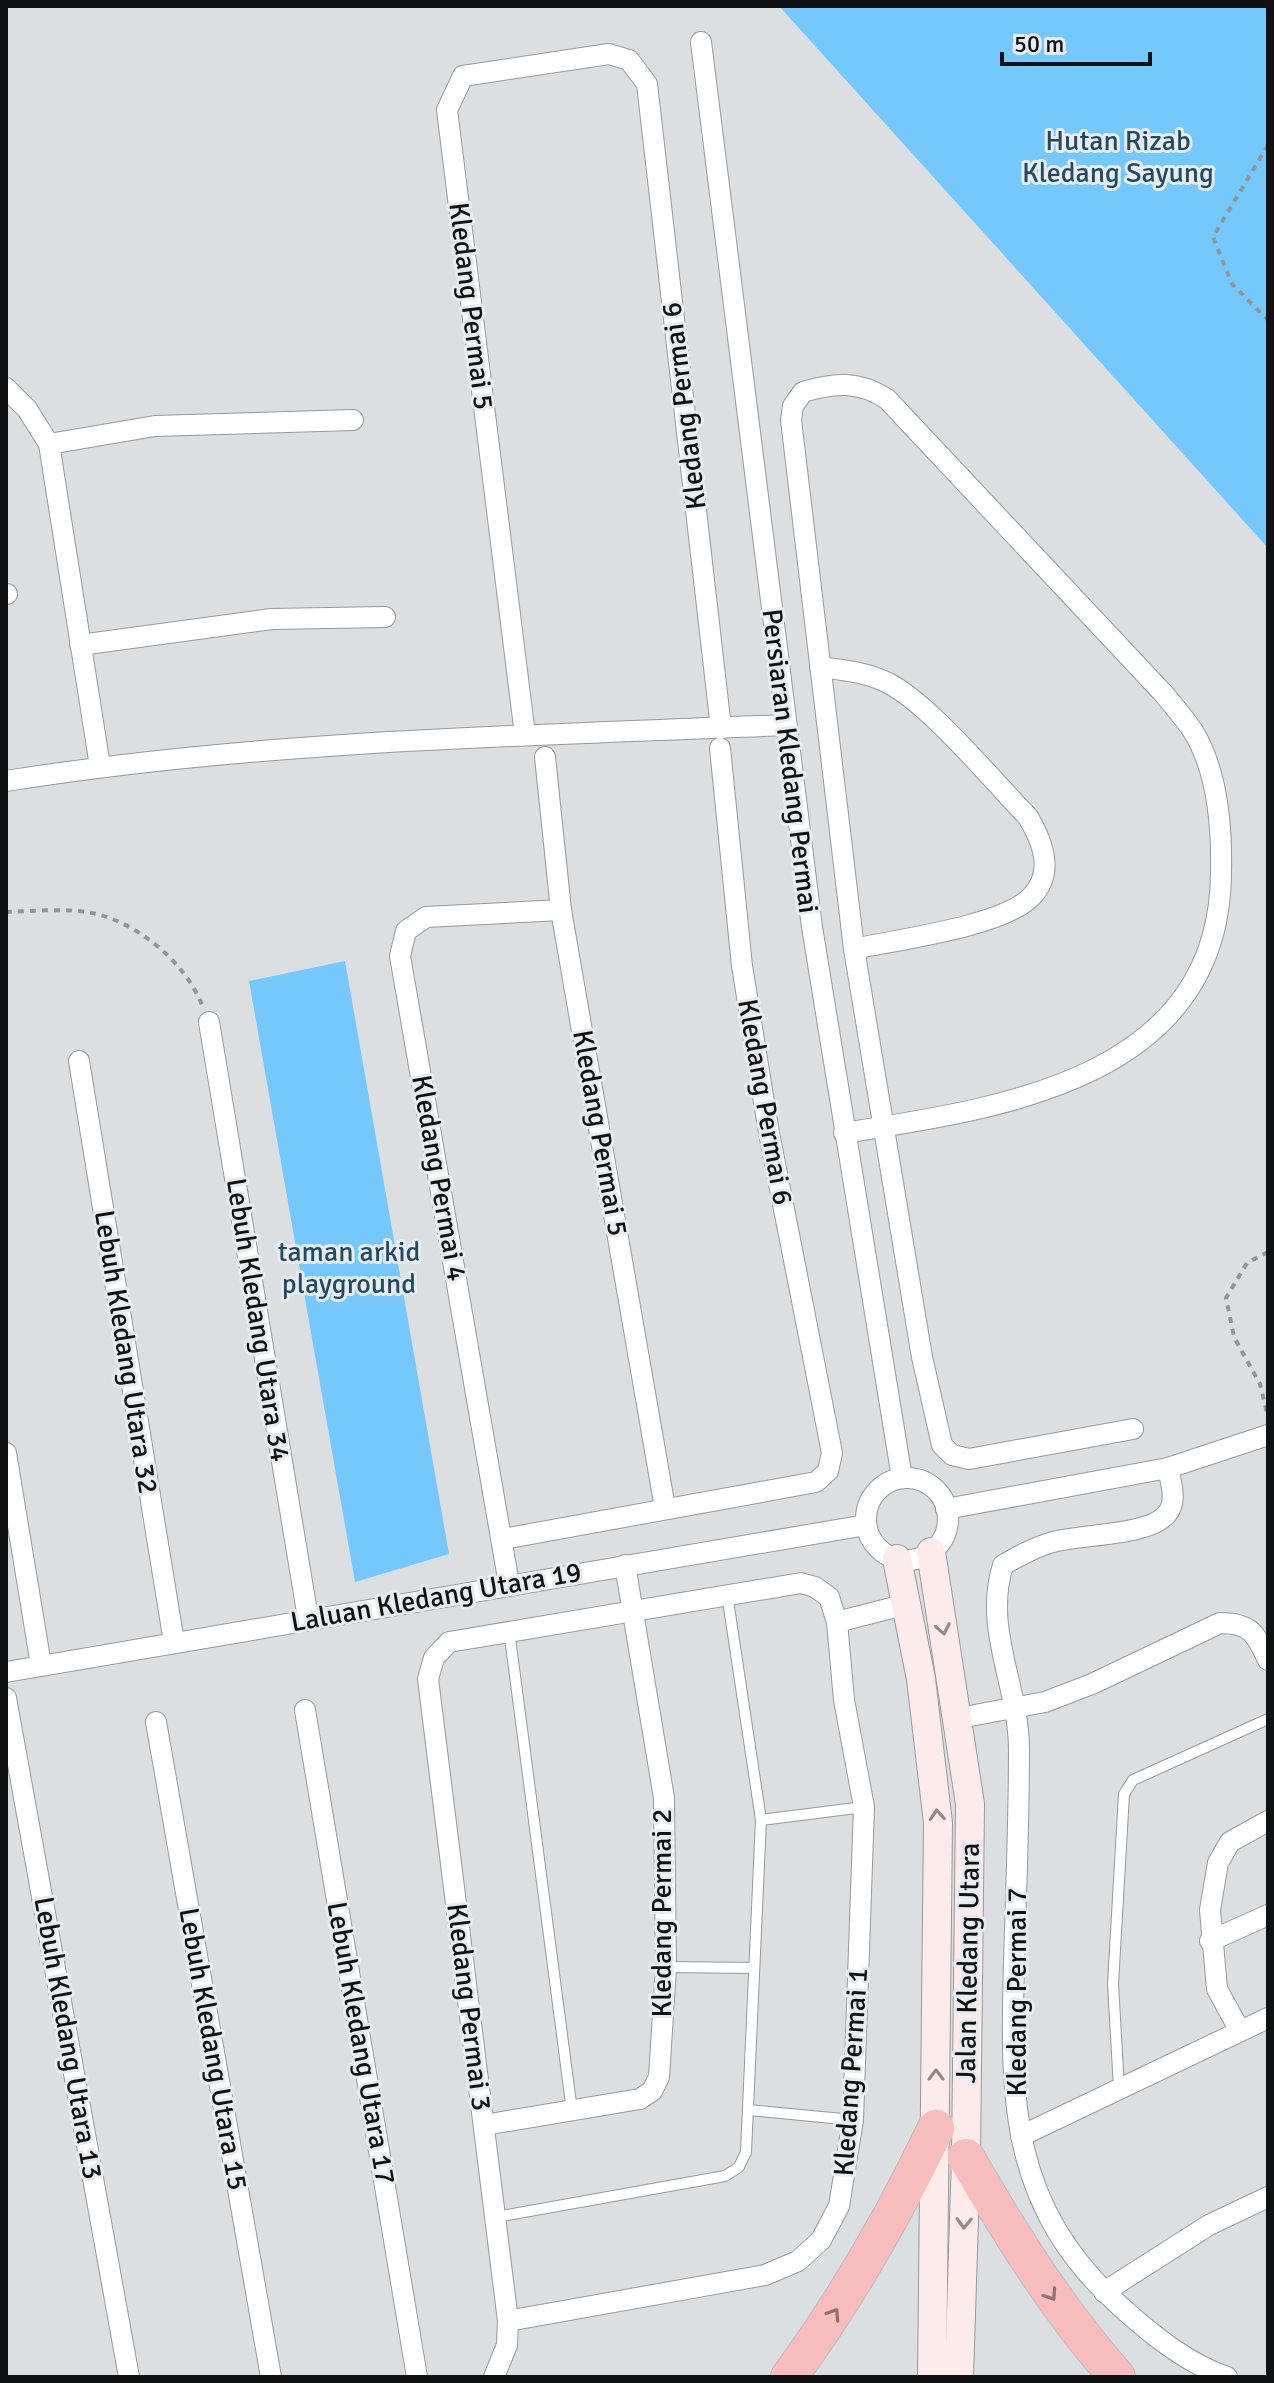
<svg xmlns="http://www.w3.org/2000/svg" width="1274" height="2383" font-family="Signika,sans-serif">
  <style>
    .green { fill: #75c8fc }
    .lines { fill: none; stroke-linecap: round; stroke-linejoin: round }
    .lane-casing { stroke: #95999b; stroke-width: 12 }
    .street-casing { stroke: #95999b; stroke-width: 22 }
    .secondary-casing { stroke: #95999b; stroke-width: 30 }
    .highway-casing { stroke: #bcbcbd; stroke-width: 38 }
    .path { stroke: #929597; stroke-width: 4; stroke-dasharray: 6 6; stroke-linecap: butt }
    .lane { stroke: #fff; stroke-width: 10 }
    .street { stroke: #fff; stroke-width: 20 }
    .secondary { stroke: #fdebeb; stroke-width: 28 }
    .highway { stroke: #f7bdbc; stroke-width: 36 }
    .oneway { stroke: #928989 }
    .oneway2 { stroke: #8f7070 }
    .labels { text-anchor: middle; dominant-baseline: central; stroke-width: 6; stroke-linejoin: round; paint-order: stroke }
    .park-label { font-size: 28px; fill: #214a63; stroke: #e8ecef }
    .street-label { font-size: 28px; fill: #101112; stroke: #e8ecef }
  </style>
  <rect width="100%" height="100%" fill="#dbdfe1"/>
  <g class="green">
    <path d="M779 6H1268V548Z"/>
    <path d="M345 961 449 1554 355 1582 249 981Z"/>
  </g>
  <g class="lines">
    <defs>
      <g id="lane">
        <path d="M509 1630 572 2111"/>
        <path d="M761 1820 864 1807"/>
        <path d="M666 1967 754 1968"/>
        <path d="M1119 2088 1113 1984 1124 1794 1133 1780 1268 1719"/>
        <path d="M749 2110 853 2120"/>
        <path d="M496 2217 725 2176 739 2167 746 2152 761 1820 727 1594"/>
      </g>
      <g id="street">
        <path d="M701 42 812 927 902 1478"/>
        <path d="M6 388 27 409 49 444 100 766"/>
        <path d="M49 444 155 426 353 420"/>
        <path d="M6 594H7"/>
        <path d="M80 645 272 619 385 617"/>
        <path d="M820 667C843 670 865 672 886 682 927 701 994 782 1028 817 1043 842 1055 873 1031 897 1004 926 895 940 854 949"/>
        <path d="M525 735 447 110 463 76 609 54 629 60 647 84 721 728"/>
        <path d="M545 757 561 910 665 1508"/>
        <path d="M6 781C263 740 525 736 785 725"/>
        <path d="M209 1022 308 1618"/>
        <path d="M79 1061 174 1642"/>
        <path d="M844 1133C1004 1108 1220 1078 1221 872 1222 827 1217 770 1193 731 1184 718 1173 705 1163 693L887 399C859 381 835 382 803 392L793 406 791 420 854 949 922 1357 942 1445 952 1455 969 1459 1133 1429"/>
        <path d="M6 1453 41 1665"/>
        <path d="M1168 1468C1171 1483 1178 1502 1166 1515 1147 1536 1081 1534 1053 1542 1035 1547 1019 1556 1003 1565 983 1630 1019 1685 1019 1750 1019 1821 1016 1892 1014 1963 1010 2103 1010 2207 1121 2307 1152 2335 1188 2364 1227 2377"/>
        <circle cx="907" cy="1519" r="41"/>
        <path d="M946 1509 1168 1468 1268 1435"/>
        <path d="M503 1539 816 1482 828 1471 832 1453 769 1133 742 966 720 748"/>
        <path d="M509 1584 400 956 406 931 426 917 561 910"/>
        <path d="M837 1622 907 1604"/>
        <path d="M6 1672 866 1525"/>
        <path d="M6 1698 129 2377"/>
        <path d="M305 1710 417 2377"/>
        <path d="M959 1718 1045 1702 1092 1684 1220 1623C1251 1623 1256 1634 1268 1660"/>
        <path d="M156 1722 271 2377"/>
        <path d="M1210 1941 1268 1915"/>
        <path d="M1240 2031 1217 1989 1210 1910 1218 1863 1230 1842 1268 1821"/>
        <path d="M484 2125 640 2099 652 2091 659 2077 666 1967 664 1798 625 1565"/>
        <path d="M1021 2136 1268 2018"/>
        <path d="M1104 2292 1209 2225 1268 2197"/>
        <path d="M494 2377 507 2345 508 2321 428 1679 434 1658 449 1642 801 1583 815 1587 829 1597 837 1622 844 1700 864 1807 853 2120 839 2206 821 2240 798 2261 765 2275 508 2321"/>
      </g>
      <g id="secondary">
        <path d="M931 1552 970 1804 966 2157 959 2377"/>
        <path d="M897 1559 921 1679 938 1823 932 2377"/>
      </g>
      <g id="highway">
        <path d="M966 2157C1011 2235 1057 2309 1117 2377"/>
        <path d="M789 2377C847 2298 894 2216 936 2128"/>
      </g>
    </defs>
    <use href="#lane" class="lane-casing"/>
    <use href="#street" class="street-casing"/>
    <use href="#secondary" class="secondary-casing"/>
    <use href="#highway" class="highway-casing"/>
    <g class="path">
      <path d="M1268 145 1213 237 1232 284 1268 320"/>
      <path d="M6 912C33 911 66 908 92 913 137 922 185 962 202 1005"/>
      <path d="M1268 1252 1247 1263 1226 1298 1234 1337 1260 1384 1268 1417"/>
    </g>
    <use href="#lane" class="lane"/>
    <use href="#street" class="street"/>
    <use href="#secondary" class="secondary"/>
    <use href="#highway" class="highway"/>
  </g>
  <defs><path id="oneway-chevron" d="M-2-3.5L2.5 0L-2 3.5" fill="none" stroke-width="1.6" stroke-linecap="round" stroke-linejoin="round" transform="scale(2)"/></defs>
  <g class="oneway">
    <use href="#oneway-chevron" transform="translate(943 1629) rotate(79)"/>
    <use href="#oneway-chevron" transform="translate(937 1815) rotate(-94)"/>
    <use href="#oneway-chevron" transform="translate(936 2075) rotate(-90)"/>
    <use href="#oneway-chevron" transform="translate(964 2223) rotate(92)"/>
  </g>
  <g class="oneway2">
    <use href="#oneway-chevron" transform="translate(1051 2295) rotate(56)"/>
    <use href="#oneway-chevron" transform="translate(834 2314) rotate(-57)"/>
  </g>
  <g class="labels">
    <g class="park-label">
      <text x="1118" y="141">Hutan Rizab<tspan x="1118" dy="32">Kledang Sayung</tspan></text>
      <text x="349" y="1252">taman arkid<tspan x="349" dy="32">playground</tspan></text>
    </g>
    <g class="street-label">
      <text transform="translate(471 306) rotate(83)">Kledang Permai 5</text>
      <text transform="translate(684 406) rotate(-97)">Kledang Permai 6</text>
      <text transform="translate(790 761) rotate(83)">Persiaran Kledang Permai</text>
      <text transform="translate(765 1102) rotate(80)">Kledang Permai 6</text>
      <text transform="translate(600 1133) rotate(80)">Kledang Permai 5</text>
      <text transform="translate(439 1178) rotate(80)">Kledang Permai 4</text>
      <text transform="translate(258 1320) rotate(81)">Lebuh Kledang Utara 34</text>
      <text transform="translate(126 1352) rotate(81)">Lebuh Kledang Utara 32</text>
      <text transform="translate(436 1597) rotate(-10)">Laluan Kledang Utara 19</text>
      <text transform="translate(662 1913) rotate(-90)">Kledang Permai 2</text>
      <text transform="translate(968 1963) rotate(-89)">Jalan Kledang Utara</text>
      <text transform="translate(1017 1992) rotate(-90)">Kledang Permai 7</text>
      <text transform="translate(469 2007) rotate(83)">Kledang Permai 3</text>
      <text transform="translate(68 2038) rotate(80)">Lebuh Kledang Utara 13</text>
      <text transform="translate(361 2043) rotate(80)">Lebuh Kledang Utara 17</text>
      <text transform="translate(213 2049) rotate(80)">Lebuh Kledang Utara 15</text>
      <text transform="translate(851 2072) rotate(-86)">Kledang Permai 1</text>
    </g>
  </g>
  <rect width="1274" height="2383" fill="none" stroke="#101112" stroke-width="16"/>
  <path d="M1002 52v12h148v-12" fill="none" stroke="#101112" stroke-width="4"/>
  <text x="1014" y="52" font-size="24" fill="#101112" stroke="#e8ecef" stroke-width="6" paint-order="stroke">50 m</text>
</svg>
